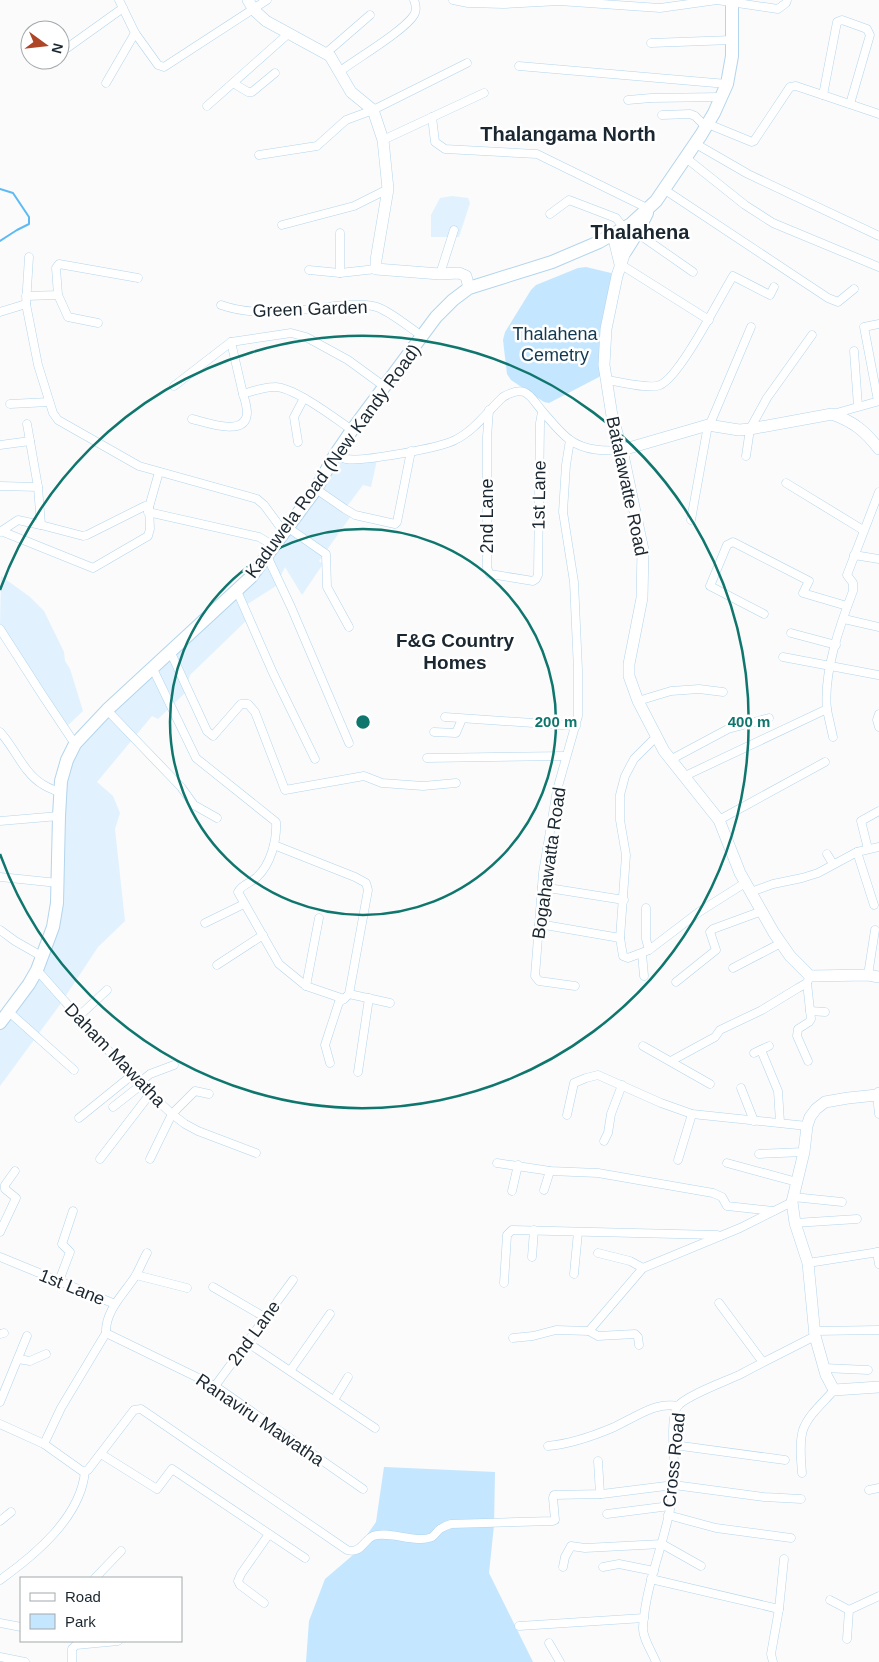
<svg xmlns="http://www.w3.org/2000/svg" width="879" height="1662" font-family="Helvetica,sans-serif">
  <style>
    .built { fill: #e1f2fe }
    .green { fill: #c4e6fe }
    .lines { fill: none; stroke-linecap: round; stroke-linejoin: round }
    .stream { stroke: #5fbaf4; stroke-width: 2 }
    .street-casing { stroke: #b3d5ed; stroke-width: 9 }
    .secondary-casing { stroke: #b3d5ed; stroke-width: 12 }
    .primary-casing { stroke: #b3d5ed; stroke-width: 14 }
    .street { stroke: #fff; stroke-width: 8 }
    .secondary { stroke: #fff; stroke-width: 11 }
    .primary { stroke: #fff; stroke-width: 12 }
    .ring { fill: none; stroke: #0f766e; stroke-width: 2.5 }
    .labels { text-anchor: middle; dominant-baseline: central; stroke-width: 5; stroke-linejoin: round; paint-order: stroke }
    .street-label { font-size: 18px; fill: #1a2730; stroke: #fff }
    .park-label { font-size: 18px; fill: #123951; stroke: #fff }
    .neighbourhood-label { font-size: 19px; font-weight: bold; fill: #1a2730; stroke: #fff }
    .quarter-label { font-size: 20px; font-weight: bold; fill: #1a2730; stroke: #fff }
    .centre { fill: #0f766e; stroke: #fff; stroke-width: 2.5 }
    .ring-label { font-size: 15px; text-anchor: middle; font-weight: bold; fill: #0f766e; stroke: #fff; stroke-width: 5; stroke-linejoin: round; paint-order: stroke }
  </style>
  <rect width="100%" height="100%" fill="#fafbfa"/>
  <g class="built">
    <path d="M452 196 468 198 470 203 459 237H431V215L440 198Z"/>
    <path d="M337 458 377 460 371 487 363 485 345 509 351 516 319 561 323 564 302 595 285 567 276 586 246 605 242 611 246 621 190 675 185 693 158 719 152 716 97 782 113 796 120 813 115 829 125 921 98 947 59 1006 0 1086V1026L46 958 64 782 78 746 253 579Z"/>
    <path d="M1 576 30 597 44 611 64 652 65 661 70 669 83 711 66 727 0 625Z"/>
  </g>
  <g class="green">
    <path d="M586 267 611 273 615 278 603 372 599 377 549 403 544 402 511 380 507 374 503 340 505 332 531 290 536 285 578 268Z"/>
    <path d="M384 1467 495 1472 494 1525 489 1573 533 1662H306L309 1621 325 1579 353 1555 376 1522Z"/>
  </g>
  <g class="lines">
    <path class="stream" d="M0 189 13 193 29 217V224L17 230 0 241"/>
    <defs>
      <g id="street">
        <path d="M119 0 135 33 158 65 164 67 267 0"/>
        <path d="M453 0 468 3 504 4 559 1 660 8 717 0 778 9 786 3 787 0"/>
        <path d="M651 43 732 40"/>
        <path d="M67 48 123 8"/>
        <path d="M325 54 370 15"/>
        <path d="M519 66 727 84"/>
        <path d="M339 72C356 59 404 31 414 15 417 10 416 5 414 0"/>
        <path d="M106 83 135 33"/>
        <path d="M233 83 248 92H252L275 73"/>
        <path d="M823 95 837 22 842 20 867 29 870 35 850 104"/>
        <path d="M628 100 651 98 721 97"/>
        <path d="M207 106 288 34"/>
        <path d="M662 115 690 114 695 116 706 127"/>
        <path d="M432 117 435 142 445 149 537 154 649 209"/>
        <path d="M708 124 752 142 754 141 790 87 796 86 879 114"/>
        <path d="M383 140 484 93"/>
        <path d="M696 144 748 174 879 236"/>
        <path d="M259 155 317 146 346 120 373 110 467 63"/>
        <path d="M686 158 745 205 773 223 879 267"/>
        <path d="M665 190 828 298 838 302 854 289"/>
        <path d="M550 214 569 200 616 218 624 228"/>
        <path d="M282 225 354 206 388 189"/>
        <path d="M637 233 693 272"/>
        <path d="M29 257 26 304 38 365 53 413 58 420 139 466 257 499 264 505 284 532"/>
        <path d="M620 264 709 320"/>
        <path d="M309 270 340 273 376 269"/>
        <path d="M340 273V233"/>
        <path d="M440 274 454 230"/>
        <path d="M58 295 68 317 98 323"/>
        <path d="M26 296 58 295 56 268 59 264 138 278"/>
        <path d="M221 305C255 317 292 311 327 307 342 305 359 303 373 306 386 308 410 328 422 336"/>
        <path d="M0 312 26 304"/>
        <path d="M231 342 243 394C253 391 264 387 274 387 293 386 336 419 352 430"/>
        <path d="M854 351 858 406"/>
        <path d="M606 380C618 381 649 390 660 385 680 377 720 297 733 276L770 295 774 287"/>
        <path d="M174 386 231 342 291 333 306 337 348 360 385 387"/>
        <path d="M878 401 864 327 879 324"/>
        <path d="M10 404 49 402"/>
        <path d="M489 410 487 437V568L490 574 533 581 536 579 538 575 540 423 542 412"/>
        <path d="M833 414 879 401"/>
        <path d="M192 419C205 422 246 438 247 413 247 407 245 400 243 394"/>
        <path d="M27 424 38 487 41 525"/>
        <path d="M710 424 751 327"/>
        <path d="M570 440 566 465 563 512 574 582 578 670V716L557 790 543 873 535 976 539 981 575 986"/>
        <path d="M298 442 294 417 304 398"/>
        <path d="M0 445 30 441"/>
        <path d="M335 455C339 456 342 458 346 459 362 462 440 448 455 440 474 431 488 411 503 397 527 383 530 397 543 412 551 421 560 433 570 440 585 451 605 451 622 450"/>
        <path d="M746 456 750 429 767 398 812 335"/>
        <path d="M786 483 863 530"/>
        <path d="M0 486 38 487"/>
        <path d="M316 489 345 509 355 515 395 524 397 522 411 451"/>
        <path d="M148 512 259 537 274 546"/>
        <path d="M691 520 708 425"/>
        <path d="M287 527 326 554 327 587 349 627"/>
        <path d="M1 531 93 568 148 536 150 529 149 507 159 472"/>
        <path d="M0 532 18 520 41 525 83 536 87 535 145 506 149 507"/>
        <path d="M854 555 879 559"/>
        <path d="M267 556 291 607 349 743"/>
        <path d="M237 591 273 673 315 759"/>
        <path d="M764 614 710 586 727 545 733 542 809 581 803 593 847 606"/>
        <path d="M844 619 879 627"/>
        <path d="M0 629 43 696 75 744"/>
        <path d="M791 633 836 645"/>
        <path d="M170 651 207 731 213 736 241 704H248L255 712 285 790 364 776 382 783 423 786 456 783"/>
        <path d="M783 657 878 675"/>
        <path d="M152 667 196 758 276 822C277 840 271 864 257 877 251 883 242 884 238 892L279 964 306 986 344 999 349 994 390 1003"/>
        <path d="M638 701 671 691 699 689 723 692"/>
        <path d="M107 710 181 787 194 805 217 818"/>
        <path d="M879 714 877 720 879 727"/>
        <path d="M445 717 576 726"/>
        <path d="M0 732C15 748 23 772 42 784 48 788 55 790 60 793"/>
        <path d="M434 732 456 733 462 719"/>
        <path d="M656 737 634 759 625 776 620 795V820L626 855 620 938 623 956 628 958 649 950 699 912 745 883"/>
        <path d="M833 737C831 728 829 719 827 710 823 673 840 625 853 591V583L847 575 879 492"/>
        <path d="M427 758 566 756"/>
        <path d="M670 760 728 729 769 718"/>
        <path d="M685 776 827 709"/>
        <path d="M719 820 825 762"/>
        <path d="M0 821 59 816"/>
        <path d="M274 845 355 877 366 883 368 890 349 994"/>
        <path d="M868 849 861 821 879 811"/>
        <path d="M857 852 874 905"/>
        <path d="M827 854 833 864"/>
        <path d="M0 877 58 883"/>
        <path d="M542 887 624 900"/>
        <path d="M751 892 773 884 802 878 818 873 857 852 879 847"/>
        <path d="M646 908V939L649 950"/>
        <path d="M205 923 244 904"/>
        <path d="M539 924 620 938"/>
        <path d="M0 930 15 941 43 957"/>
        <path d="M642 954 644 976"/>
        <path d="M217 965 263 935"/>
        <path d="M733 968 781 943"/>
        <path d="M37 970 131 1076 172 1114 185 1124 198 1131 256 1153"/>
        <path d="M868 975 875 930"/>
        <path d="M676 982 716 950 710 932 713 929 762 911"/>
        <path d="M807 983 811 1019 809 1022 798 1029 797 1036 808 1061"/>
        <path d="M306 986 319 918"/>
        <path d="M810 1011 825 1012"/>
        <path d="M9 1012 74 1070"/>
        <path d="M78 1017 107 990"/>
        <path d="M643 1046 710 1084"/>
        <path d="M761 1050 778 1091 780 1122"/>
        <path d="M754 1053 769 1046"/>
        <path d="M671 1061 715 1037 720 1030 762 1010 798 988 807 983 810 976"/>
        <path d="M330 1063 325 1045 339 1002 344 999"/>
        <path d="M358 1072 369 998"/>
        <path d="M139 1083 150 1074 174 1065"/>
        <path d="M741 1088 754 1121"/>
        <path d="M877 1095 879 1114"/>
        <path d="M113 1107 141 1085"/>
        <path d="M567 1115 574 1083 586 1078 598 1075 661 1103 692 1114 807 1126"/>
        <path d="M79 1118 131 1076"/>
        <path d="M604 1141 608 1133 611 1114 622 1085"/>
        <path d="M759 1154 804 1152"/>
        <path d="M100 1159 150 1094"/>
        <path d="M150 1159 172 1114 195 1091 209 1094"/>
        <path d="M678 1160 692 1114"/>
        <path d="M497 1163 550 1171 598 1173 713 1193 722 1197 727 1206 773 1211"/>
        <path d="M727 1163 797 1182"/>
        <path d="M544 1190 550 1171"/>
        <path d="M512 1191 518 1165"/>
        <path d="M793 1197 842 1202"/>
        <path d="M795 1223 857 1219"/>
        <path d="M0 1232 16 1198 5 1189V1185L15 1171"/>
        <path d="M877 1252 879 1264"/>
        <path d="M598 1253 630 1261 643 1268"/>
        <path d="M0 1257 115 1304"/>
        <path d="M532 1257 534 1230"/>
        <path d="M808 1263 879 1252"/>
        <path d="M574 1274 578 1232"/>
        <path d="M136 1275 187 1288"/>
        <path d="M59 1281 70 1252 62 1244 73 1211"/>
        <path d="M504 1283 507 1235 512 1230 717 1235"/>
        <path d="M213 1287 266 1318"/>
        <path d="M719 1303 762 1361"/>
        <path d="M815 1331 879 1330"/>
        <path d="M106 1333C105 1310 125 1293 136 1275 140 1268 143 1260 147 1253"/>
        <path d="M0 1334 4 1333"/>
        <path d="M513 1338 533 1336 556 1330 589 1331"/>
        <path d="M248 1343 375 1428"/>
        <path d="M639 1345 638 1337 635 1334 598 1336 589 1331 643 1268 740 1228 792 1202"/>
        <path d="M18 1359 30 1361 46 1354"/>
        <path d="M824 1368 868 1370"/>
        <path d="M290 1371 330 1314"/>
        <path d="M215 1386 293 1280"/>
        <path d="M334 1400 348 1377"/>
        <path d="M0 1402 27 1336"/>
        <path d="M0 1424 44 1444 82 1471 88 1470 134 1410 141 1409 347 1550C361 1554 363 1541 373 1536 387 1530 417 1544 432 1537 435 1535 437 1531 440 1529 443 1527 447 1525 451 1524L553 1521 555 1520 553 1498 554 1495 602 1494 674 1485 764 1497 801 1499"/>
        <path d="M44 1444 61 1408 106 1333 215 1386 363 1489"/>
        <path d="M674 1445 785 1460"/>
        <path d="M548 1446C569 1444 593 1436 612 1428 633 1419 655 1401 678 1406"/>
        <path d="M101 1454 157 1489 172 1469 305 1558"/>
        <path d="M598 1461 600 1494"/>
        <path d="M802 1473C801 1460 799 1443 803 1430 808 1415 824 1402 834 1390"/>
        <path d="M869 1490 879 1488"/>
        <path d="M607 1514 670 1506"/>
        <path d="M668 1515 716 1528 791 1538"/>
        <path d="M0 1521 11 1512"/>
        <path d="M563 1567 565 1557 571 1546 585 1548 662 1544 701 1566"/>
        <path d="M603 1567 619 1564 654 1571"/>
        <path d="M95 1578 121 1551"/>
        <path d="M651 1579 779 1609"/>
        <path d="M0 1580C35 1555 81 1517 85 1471"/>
        <path d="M830 1600 849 1610"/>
        <path d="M264 1603 240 1585 238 1581 241 1574 269 1534"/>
        <path d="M0 1623 21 1627"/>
        <path d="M519 1626 644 1618"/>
        <path d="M847 1639 849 1610 879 1596"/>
        <path d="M549 1643 560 1662"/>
        <path d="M0 1657 25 1662"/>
        <path d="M72 1662V1649L76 1645 118 1641"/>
        <path d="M656 1662C652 1652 642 1637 643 1627 646 1579 669 1534 674 1486 676 1468 669 1421 677 1407 684 1396 727 1381 741 1374 765 1361 790 1349 815 1336"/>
        <path d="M773 1662 771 1654 779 1609 784 1559"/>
      </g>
      <g id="secondary">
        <path d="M248 0 254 10 266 21 330 56 351 92 373 110 383 140 388 189 376 260V269L440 274 459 273 466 276 469 288"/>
        <path d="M624 228 625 232V252L617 276 606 329 604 365 612 416 622 450 643 550 642 598 629 664V676L638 701 664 751 719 820 740 873 774 933 790 956 810 976 868 975 879 977"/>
        <path d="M613 235 620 264"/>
        <path d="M622 450 708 425 739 430 750 429 832 414C854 422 865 431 879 449"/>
        <path d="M879 1093 877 1095 848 1098 825 1102 816 1109 810 1117 807 1126 804 1152 792 1202 795 1223 808 1263 815 1336 826 1375 834 1390 879 1387"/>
      </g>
      <g id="primary">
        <path d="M625 252 637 233 647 213"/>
        <path d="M0 1023 29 984 37 970 53 927 57 903 59 816 61 781 67 760 75 744 107 710 251 577 316 489 335 455 352 430 436 317 453 300 469 288 552 262 599 242 631 224 656 201 701 135 714 113 727 84 732 56V0"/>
      </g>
    </defs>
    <use href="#street" class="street-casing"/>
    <use href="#secondary" class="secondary-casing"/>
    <use href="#primary" class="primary-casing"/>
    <use href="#street" class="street"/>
    <use href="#secondary" class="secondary"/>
    <use href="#primary" class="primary"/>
  </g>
  <g class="ring">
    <circle cx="363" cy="722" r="193"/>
    <path d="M0 590A386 386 0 1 1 0 854"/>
  </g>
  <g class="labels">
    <g class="street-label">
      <text transform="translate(310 309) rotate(-2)">Green Garden</text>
      <text transform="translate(333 461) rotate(-54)">Kaduwela Road (New Kandy Road)</text>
      <text transform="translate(627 486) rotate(78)">Batalawatte Road</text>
      <text transform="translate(539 495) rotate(-89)">1st Lane</text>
      <text transform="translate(487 516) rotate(-90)">2nd Lane</text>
      <text transform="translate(549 863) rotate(-82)">Bogahawatta Road</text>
      <text transform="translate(115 1055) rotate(46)">Daham Mawatha</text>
      <text transform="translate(72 1287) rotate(22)">1st Lane</text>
      <text transform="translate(254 1333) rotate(-54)">2nd Lane</text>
      <text transform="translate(260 1420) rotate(34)">Ranaviru Mawatha</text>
      <text transform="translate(674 1460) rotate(-84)">Cross Road</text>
    </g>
    <g class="park-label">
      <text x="555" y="334">Thalahena<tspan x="555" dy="21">Cemetry</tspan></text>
    </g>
    <g class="neighbourhood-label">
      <text x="455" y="640">F&amp;G Country<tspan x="455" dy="22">Homes</tspan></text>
    </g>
    <g class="quarter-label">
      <text x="568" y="134">Thalangama North</text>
      <text x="640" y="232">Thalahena</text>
    </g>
  </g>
  <circle cx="363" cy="722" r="8" class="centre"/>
  <g class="ring-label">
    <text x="556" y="727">200 m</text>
    <text x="749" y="727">400 m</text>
  </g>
  <rect x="20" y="1577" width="162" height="65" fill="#ffffff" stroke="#a3a9ac"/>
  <rect x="30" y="1593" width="25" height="8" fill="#ffffff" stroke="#a3a9ac"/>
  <text x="65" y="1602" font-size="15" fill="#1a2730">Road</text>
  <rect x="30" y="1614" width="25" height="15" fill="#c4e6fe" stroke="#a3a9ac"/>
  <text x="65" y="1627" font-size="15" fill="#1a2730">Park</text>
  <g transform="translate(45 45) rotate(105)"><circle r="24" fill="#ffffff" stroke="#a3a9ac"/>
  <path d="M0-4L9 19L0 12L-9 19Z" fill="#ae4527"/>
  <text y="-8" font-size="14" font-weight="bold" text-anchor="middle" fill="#1a2730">N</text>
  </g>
</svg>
